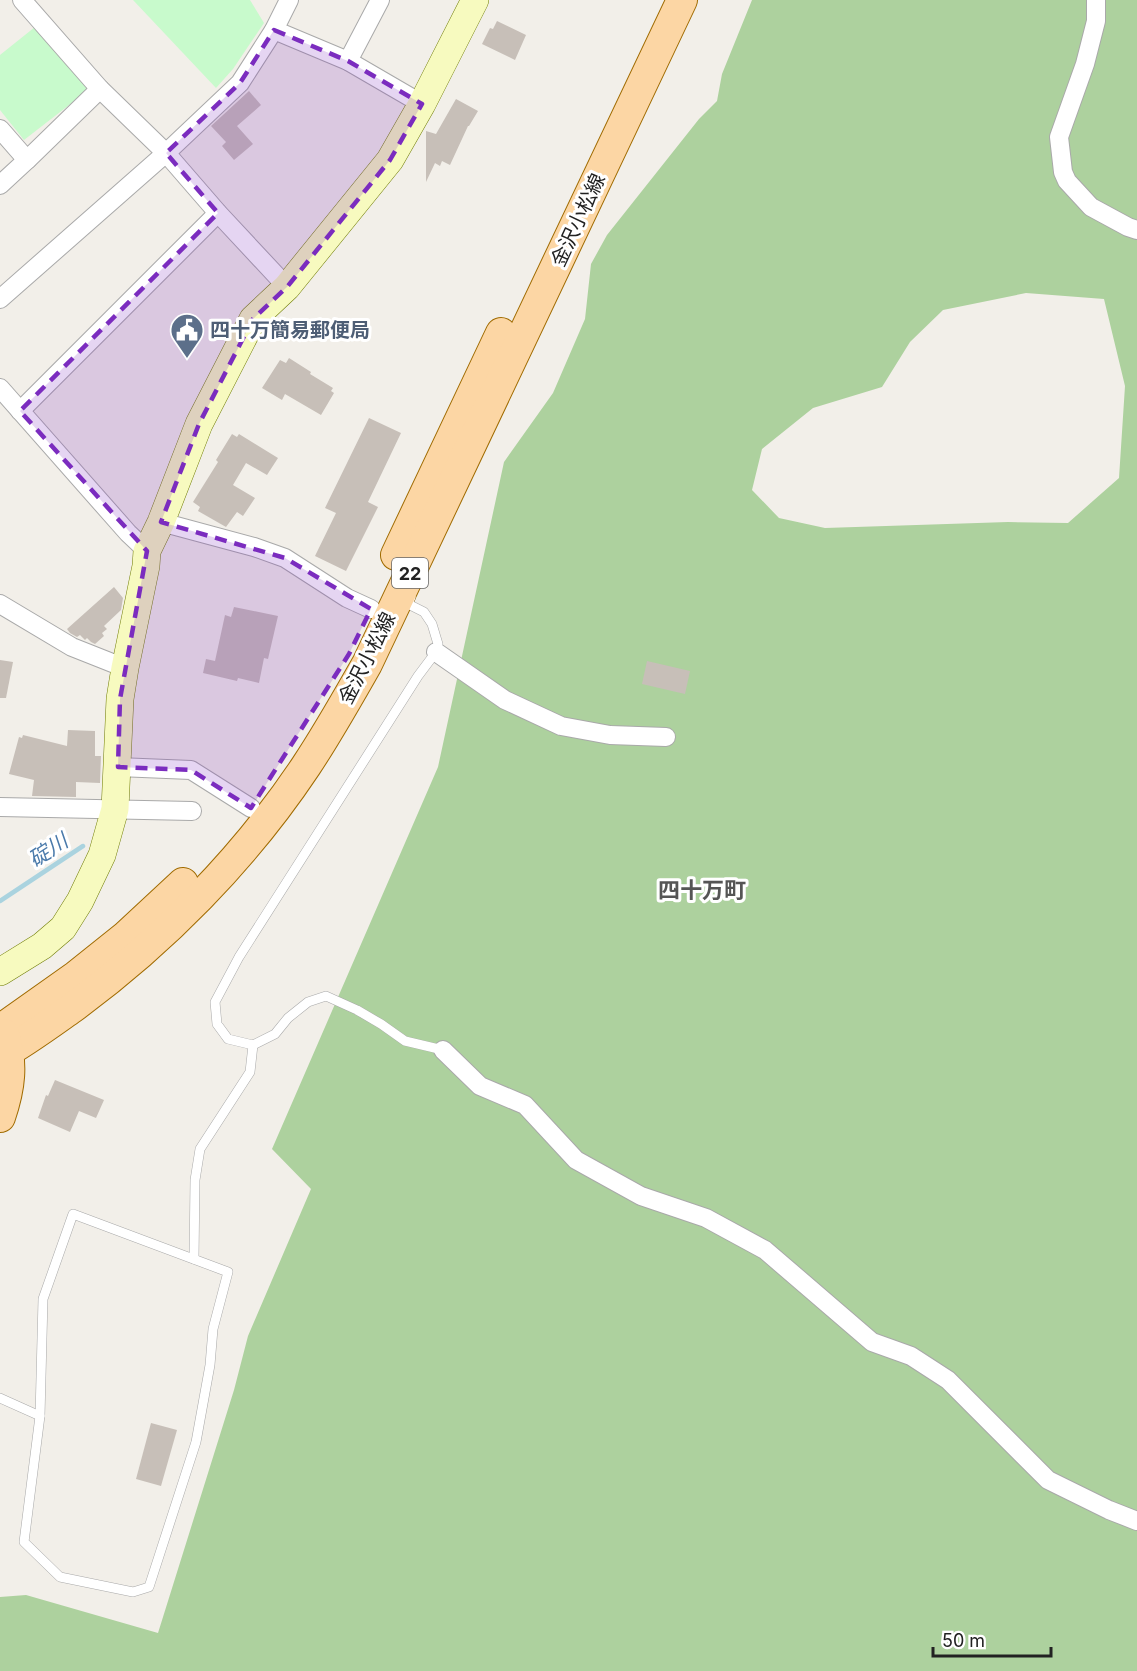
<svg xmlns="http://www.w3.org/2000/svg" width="1137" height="1671" font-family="Inter,'Noto Sans JP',sans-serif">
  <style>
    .forest { fill: #add19e; fill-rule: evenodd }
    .park { fill: #c8facc }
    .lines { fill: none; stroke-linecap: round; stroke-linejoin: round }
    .stream { stroke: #aad3df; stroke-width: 4.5 }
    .building { fill: #c7bfb8 }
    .lane-casing { stroke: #a9a9a9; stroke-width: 10 }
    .street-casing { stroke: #a9a9a9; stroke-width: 20 }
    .secondary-casing { stroke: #707d05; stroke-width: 28 }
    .primary-casing { stroke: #a06b00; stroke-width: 32 }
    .lane { stroke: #fff; stroke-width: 9 }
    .street { stroke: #fff; stroke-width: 18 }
    .secondary { stroke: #f7fabf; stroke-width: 27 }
    .primary { stroke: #fcd6a4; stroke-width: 30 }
    .marked { fill: #7b2cbf; fill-opacity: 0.2; stroke: #7b2cbf; stroke-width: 4.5; stroke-dasharray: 12 8; stroke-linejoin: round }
    .labels { text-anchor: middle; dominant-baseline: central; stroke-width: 6; stroke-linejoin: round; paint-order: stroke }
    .shield { fill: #fff; stroke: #646464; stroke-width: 1.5 }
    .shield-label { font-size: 18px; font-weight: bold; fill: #222 }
    .street-label { font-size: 20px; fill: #222; stroke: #fff }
    .service-label { font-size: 20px; font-weight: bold; fill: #4e5e75; stroke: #fff; text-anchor: start }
    .water-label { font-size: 21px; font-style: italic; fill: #4a7aab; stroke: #fff }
    .quarter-label { font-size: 22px; font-weight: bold; fill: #555; stroke: #fff }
  </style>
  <rect width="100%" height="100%" fill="#f2efe9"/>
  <path class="forest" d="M752 0H1137V1671H0V1597L26 1595 158 1633 234 1390 248 1336 311 1189 272 1149 438 767 504 462 553 393 585 319 591 264 607 235 699 119 717 101 722 74ZM1026 293 1104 299 1125 386 1119 478 1068 523 1008 522 825 528 779 518 752 490 762 449 813 408 882 387 910 342 943 310Z"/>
  <g class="park">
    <path d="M133 0H250L264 23 233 69 216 88Z"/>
    <path d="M35 27 91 88 24 140 0 110V55Z"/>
  </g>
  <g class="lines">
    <path class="stream" d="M0 901 83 846"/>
  </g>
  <g class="building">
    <path d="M497 21 526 35 515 60 482 44 490 28 493 29Z"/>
    <path d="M249 91 261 105 237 126 253 144 234 160 222 146 226 142 211 126Z"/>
    <path d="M456 99 478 111 469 126H468L450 165 442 161 440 166 435 163 426 182V131L436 134Z"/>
    <path d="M289 358 311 372 310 374 333 388 331 391 334 393 321 415 285 394 282 400 262 388 280 360 286 363Z"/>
    <path d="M369 418 401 433 368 502 378 507 346 571 315 556 336 513 325 508Z"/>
    <path d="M232 434 237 437 239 434 278 458 267 475 246 463 233 485 255 498 243 516 237 512 226 527 198 511 200 507 193 502 218 462 216 460Z"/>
    <path d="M114 587 123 598 121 610 104 626 107 629 102 633 104 636 95 644 91 642 87 638 85 640 80 635 77 637 70 633 67 629Z"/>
    <path d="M234 607 278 616 268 659 264 658 259 683 238 678 237 681 203 673 206 659 215 661 225 615 231 617Z"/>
    <path d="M0 660 13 662 6 698H0Z"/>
    <path d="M647 661 690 671 685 694 642 684Z"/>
    <path d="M68 730 95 731V756H101L100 783 76 782V797L32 796 34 780 9 774 19 737 22 738 23 735 67 746Z"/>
    <path d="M55 1080 104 1100 96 1118 79 1111 70 1132 38 1118 46 1095 48 1096Z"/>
    <path d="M151 1423 177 1430 161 1486 136 1479Z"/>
  </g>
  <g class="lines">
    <defs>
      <g id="lane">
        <path d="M411 597 408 604 424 612 432 624 438 644 436 652 418 676 239 957 215 1002 217 1024 228 1039 253 1045 275 1034 288 1018 308 1002 326 996 357 1010 381 1024 405 1041 443 1050"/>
        <path d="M73 1214 228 1272 213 1329 210 1365 196 1442 149 1587 133 1592 60 1577 24 1542 40 1416 43 1299Z"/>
        <path d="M194 1259 195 1180 200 1149 250 1072 253 1045"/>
        <path d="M0 1398 40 1416"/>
      </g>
      <g id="street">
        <path d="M22 0 100 89 166 153 218 213 287 287"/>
        <path d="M1096 0V21L1085 64 1059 137 1063 172 1067 181 1091 207 1128 227 1137 230"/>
        <path d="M274 30 348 61 422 104"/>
        <path d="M348 61 380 0"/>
        <path d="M0 129 27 160"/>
        <path d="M0 185 27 160 100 89"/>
        <path d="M0 299 166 153 240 83 274 30 289 0"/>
        <path d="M0 388 128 533 147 551"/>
        <path d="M20 411 218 213"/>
        <path d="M161 522 254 547 285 558 347 598 371 609"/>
        <path d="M0 604 72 647 125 668"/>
        <path d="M436 652 505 700 561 726 610 735 666 737"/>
        <path d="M118 767 191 770 251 808"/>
        <path d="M0 807 192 811"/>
        <path d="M443 1050 480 1086 525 1105 576 1160 641 1196 706 1218 765 1250 872 1342 911 1356 948 1380 1048 1480 1109 1510 1137 1521"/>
      </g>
      <path id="secondary" d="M0 972 42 946 63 928 80 901 102 855 115 809 120 699 125 668 146 566 147 551 161 522 199 424 253 319 287 287 390 160 422 104 475 0"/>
      <g id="primary">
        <path d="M396 555 501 333"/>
        <path d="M0 1030 76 976 126 936 183 883"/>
        <path d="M0 1056C25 1042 48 1025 72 1008 162 942 244 859 306 766 328 733 347 699 367 664L682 0"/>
        <path d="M0 1117C10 1088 13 1064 4 1034"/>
      </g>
    </defs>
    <use href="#lane" class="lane-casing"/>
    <use href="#street" class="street-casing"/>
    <use href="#secondary" class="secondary-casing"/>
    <use href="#primary" class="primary-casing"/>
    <use href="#lane" class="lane"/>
    <use href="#street" class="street"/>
    <use href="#secondary" class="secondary"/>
    <use href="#primary" class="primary"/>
  </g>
  <path class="marked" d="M274 30 348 61 422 104 390 160 287 287 253 319 199 424 161 522 285 558 371 609 349 654 251 808 191 770 118 767 120 699 147 551 20 411 218 213 166 153 240 83Z"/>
  <defs>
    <symbol id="civic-pin" viewBox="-11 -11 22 30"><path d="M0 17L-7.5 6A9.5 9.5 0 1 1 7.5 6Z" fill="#5c6f8a" stroke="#fff"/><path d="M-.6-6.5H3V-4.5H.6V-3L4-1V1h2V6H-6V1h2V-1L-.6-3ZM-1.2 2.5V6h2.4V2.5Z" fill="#fff"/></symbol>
  </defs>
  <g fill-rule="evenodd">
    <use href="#civic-pin" x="168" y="311" width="38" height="52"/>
  </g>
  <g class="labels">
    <rect class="shield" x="392" y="558" width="36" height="30" rx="4.5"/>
    <g class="shield-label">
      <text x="410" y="573">22</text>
    </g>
    <g class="street-label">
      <text transform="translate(578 220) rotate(-65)">金沢小松線</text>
      <text transform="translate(367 658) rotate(-63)">金沢小松線</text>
    </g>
    <g class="service-label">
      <text x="210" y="330">四十万簡易郵便局</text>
    </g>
    <g class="water-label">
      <text transform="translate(48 850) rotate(-33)">碇川</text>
    </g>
    <g class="quarter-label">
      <text x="702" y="890">四十万町</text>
    </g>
  </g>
  <path d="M933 1647v9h118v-9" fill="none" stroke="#222222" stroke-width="3"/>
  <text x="942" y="1647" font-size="18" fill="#222222" stroke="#ffffff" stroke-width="4.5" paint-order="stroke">50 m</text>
</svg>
